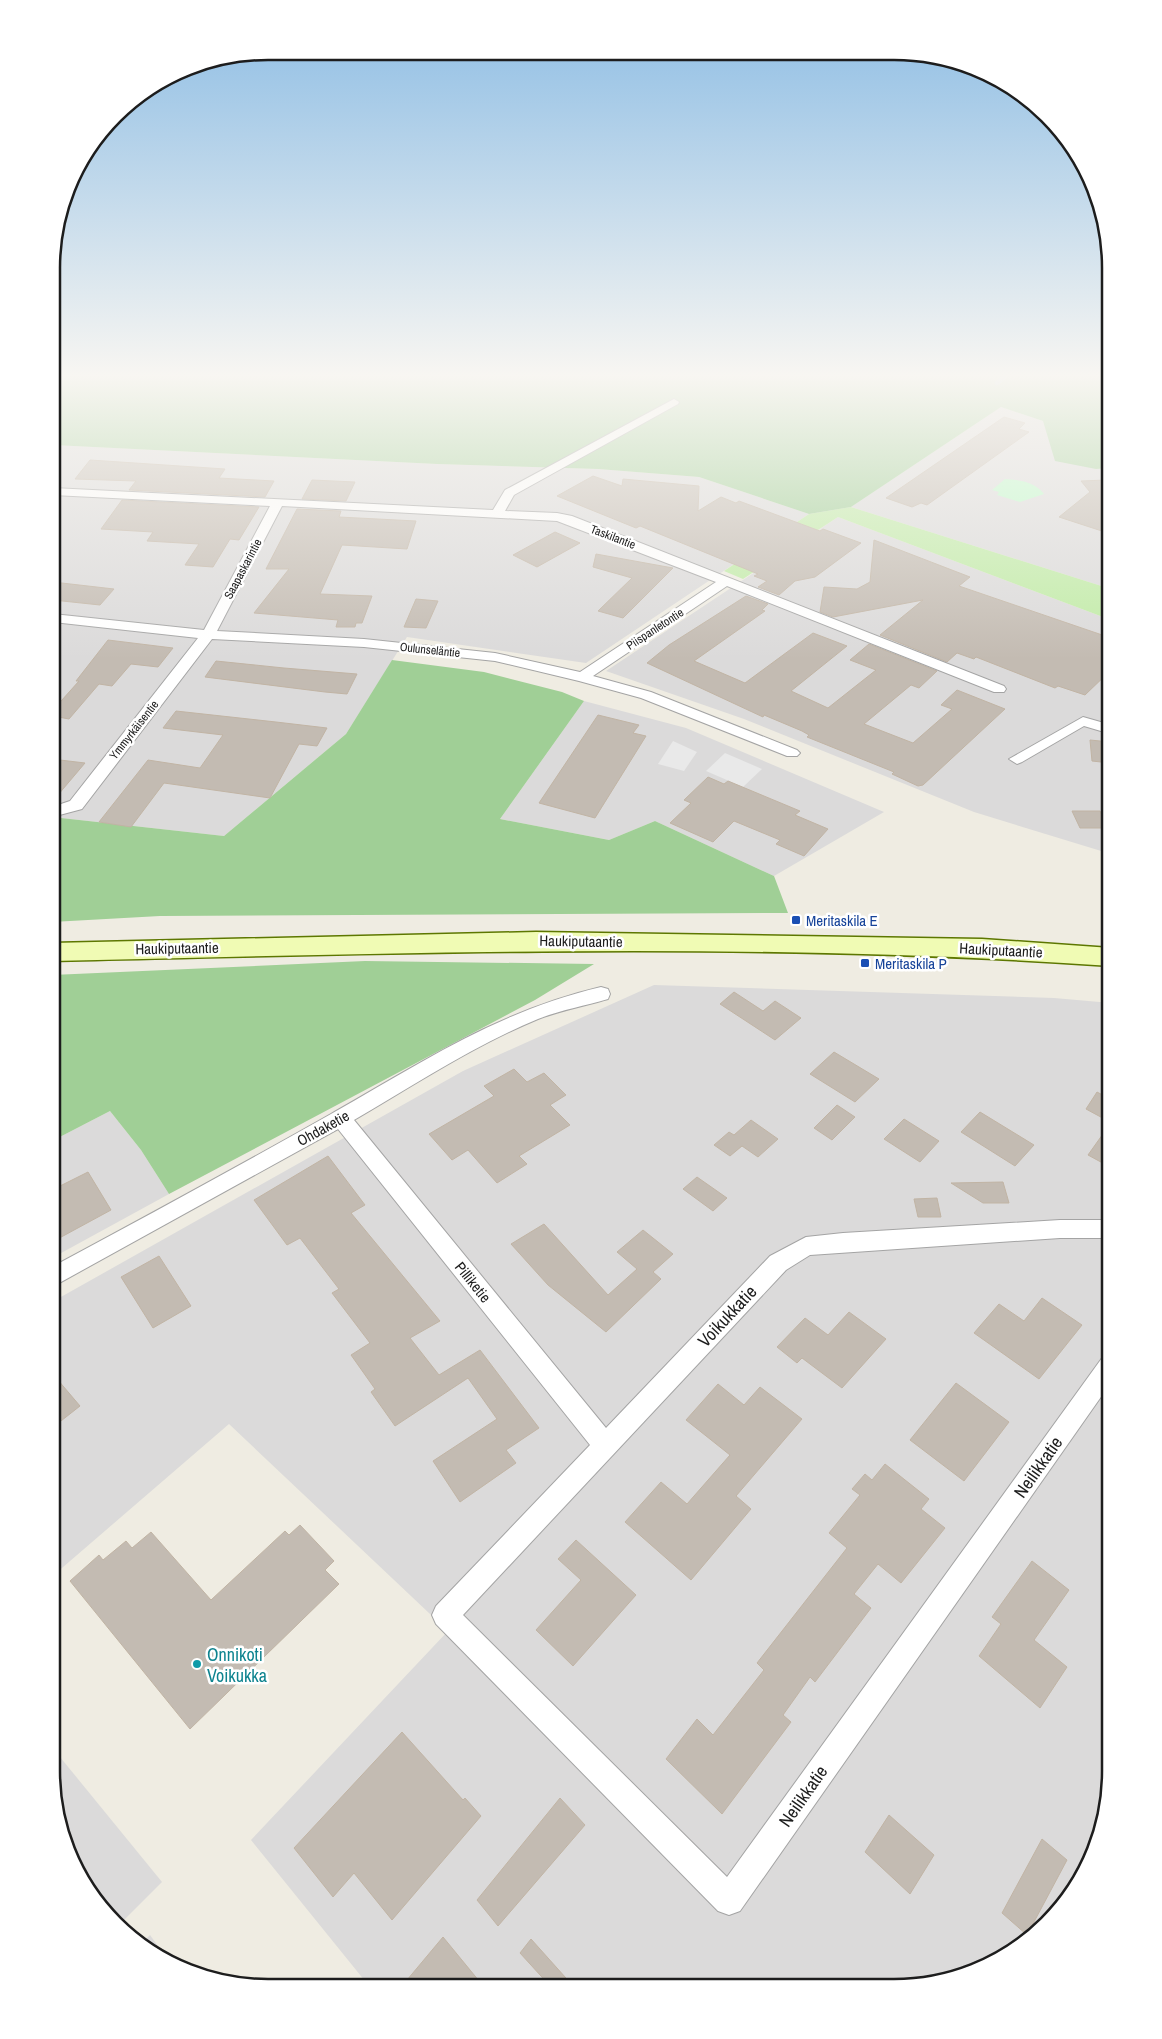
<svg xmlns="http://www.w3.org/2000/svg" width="1162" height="2039" font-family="'Archivo Narrow',sans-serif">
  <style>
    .residential { fill: #dbdada }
    .grass { fill: #c0eba6 }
    .forest { fill: #a0cf96 }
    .park { fill: #bdfbc9 }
    .parking { fill: #e9e9e9 }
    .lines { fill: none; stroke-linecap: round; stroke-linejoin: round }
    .stream { stroke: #a1c9de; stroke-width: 4.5 }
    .building { fill: #c3bbb2; stroke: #c1b4a4 }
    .minor-casing { stroke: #a4a4a4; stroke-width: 2 }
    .secondary-casing { stroke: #5d7701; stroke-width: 3 }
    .minor { fill: #fff; fill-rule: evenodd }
    .secondary { fill: #f0fbb4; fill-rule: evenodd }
    .transit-dot { fill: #1a4fb4; stroke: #fff; stroke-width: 2 }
    .culture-dot { fill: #0f9aa8; stroke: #fff; stroke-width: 2 }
    .labels { text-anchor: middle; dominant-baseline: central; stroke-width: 5; stroke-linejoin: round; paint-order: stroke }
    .far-street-label { font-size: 12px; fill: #1d1d1d; stroke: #fff }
    .transit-label { font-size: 15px; fill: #164399; stroke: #fff; text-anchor: start }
    .street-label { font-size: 15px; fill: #1d1d1d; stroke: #fff }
    .near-street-label { font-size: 18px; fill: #1d1d1d; stroke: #fff }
    .near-culture-label { font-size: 18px; fill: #0d838f; stroke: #fff; text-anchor: start }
    .rim { fill: none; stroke: #1d1d1d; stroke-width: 2.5 }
  </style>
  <rect width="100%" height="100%" fill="#efece2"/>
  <g class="residential">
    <path d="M1001 407 1043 421 1096 469 1111 468V589L851 507Z"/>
    <path d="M53 445 437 464 598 469 699 477 809 514 586 663 407 637 346 734 224 836 52 817Z"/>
    <path d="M838 517 1111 620V854L974 812 744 719 606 671Z"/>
    <path d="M584 701 686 728 884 812 774 876 655 821 609 840 500 819Z"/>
    <path d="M654 985 1054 998 1111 1003 1110 1785 1094 1853 1066 1903 1014 1951 964 1976 894 1988 369 1986 251 1840 448 1631 229 1424 55 1574H51L52 1302 463 1071Z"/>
    <path d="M110 1111 141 1150 169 1194 52 1258V1141Z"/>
    <path d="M51 1746 162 1882 118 1926 88 1891 63 1841 51 1771Z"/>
    <path d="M150 1935 171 1964 141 1944Z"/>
  </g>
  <path class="grass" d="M851 507 1111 589V620L838 517 743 579 724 571 809 514Z"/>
  <g class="forest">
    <path d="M53 373H1111V468L1096 469 1055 461 1043 421 1001 407 851 507 809 514 699 477 598 469 437 464 53 445Z"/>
    <path d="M392 660 484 672 562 692 584 701 500 819 609 840 655 821 774 876 788 913 160 916 52 922V817L224 836 346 734Z"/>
    <path d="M365 961 594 964 535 1000 169 1194 141 1150 110 1111 52 1141V975Z"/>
    <path d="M1099 1832C1093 1859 1078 1891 1057 1911Z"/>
  </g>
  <path class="park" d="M1005 479C1020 480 1035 482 1044 494L1020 502 997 495 999 492 992 490Z"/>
  <g class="parking">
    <path d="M673 741 697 752 684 771 658 764Z"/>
    <path d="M725 753 762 769 743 787 706 771Z"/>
  </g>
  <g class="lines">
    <path class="stream" d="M997 383 1009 373"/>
  </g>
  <g class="building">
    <path d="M1004 417 1025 423 1019 429 1029 432 927 505 921 503 912 507 886 498Z"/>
    <path d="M90 460 225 469 219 478 274 481 265 497 129 490 136 481 75 479Z"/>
    <path d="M593 476 622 486 623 479 699 486 698 511 721 497 736 503 739 501 820 531 823 529 861 543 815 577 795 581 779 595 758 587 767 581 754 576 758 574 640 526 636 528 557 496Z"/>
    <path d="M1111 476V534L1059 517 1090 492 1081 481 1106 480Z"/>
    <path d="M312 480 355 482 346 501 302 499Z"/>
    <path d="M122 500 259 507 239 540 230 539 213 567 185 565 199 544 147 541 153 532 101 529Z"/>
    <path d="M297 509 341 511 339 517 416 521 407 549 342 545 320 594 372 596 362 623H356L355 627H336L338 620 254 613 289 569H266Z"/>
    <path d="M555 532 580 543 537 567 513 555Z"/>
    <path d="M874 540 970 577 959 586 1111 638V670L1085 695 1058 686 1055 688 976 657 974 659 957 653 947 662 880 635 923 600 833 617 820 612 824 587 857 589 870 582Z"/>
    <path d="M596 554 673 568 623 618 598 611 632 578 593 567Z"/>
    <path d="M53 582 114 589 100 605 53 600Z"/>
    <path d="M746 596 768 604 762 610 765 611 694 661 745 683 813 633 847 646 791 691 828 708 876 670 850 660 869 644 937 671 919 688 911 685 864 724 913 743 952 709 941 705 957 690 1005 709 923 785 918 786 892 774 894 772 807 737 809 735 802 731 764 715 763 717 647 663 669 645Z"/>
    <path d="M416 599 438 601 426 628 404 627Z"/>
    <path d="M108 640 173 648 158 667 131 664 112 686 99 684 69 719 53 716V710L79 681H76Z"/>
    <path d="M216 661 284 668 357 674 347 694 325 692 205 677Z"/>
    <path d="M176 711 276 722 327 728 317 746 299 744 270 798 164 783 131 827 99 822 148 760 200 768 223 735 163 728Z"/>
    <path d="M598 715 639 725 633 733 646 736 595 818 539 803Z"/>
    <path d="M1090 740 1110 742V763L1092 761Z"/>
    <path d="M60 760 85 763 52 802V767Z"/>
    <path d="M708 777 724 784 728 781 800 811 795 815 828 829 804 856 776 844 780 840 734 821 713 842 670 823 691 803 684 800Z"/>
    <path d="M1072 811H1100L1108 828H1080Z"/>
    <path d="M734 992 763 1011 775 1001 801 1018 775 1040 720 1004Z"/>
    <path d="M834 1052 879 1079 855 1102 810 1074Z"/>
    <path d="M514 1069 527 1082 544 1073 566 1095 550 1105 570 1125 519 1156 527 1164 497 1183 468 1150 452 1160 429 1134 494 1096 484 1086Z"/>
    <path d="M1097 1092 1110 1099V1122L1086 1109Z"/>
    <path d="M837 1105 855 1117 832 1140 814 1128Z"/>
    <path d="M980 1112 1034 1145 1015 1166 961 1132Z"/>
    <path d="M904 1119 939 1141 920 1162 884 1139Z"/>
    <path d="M751 1120 778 1139 758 1157 742 1146 730 1156 714 1145 729 1132 734 1135Z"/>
    <path d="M1110 1124V1167L1088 1155Z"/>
    <path d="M328 1156 365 1205 351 1213 440 1321 410 1338 439 1375 480 1350 539 1428 506 1450 516 1463 460 1502 433 1461 497 1419 468 1378 395 1426 371 1392 375 1389 351 1355 370 1343 332 1293 339 1289 300 1238 287 1245 254 1200Z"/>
    <path d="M88 1172 111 1210 52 1242V1190Z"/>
    <path d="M697 1177 727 1198 713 1211 683 1189Z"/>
    <path d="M1003 1182 1009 1203H983L951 1183Z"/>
    <path d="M937 1198 941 1217H918L914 1199Z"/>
    <path d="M544 1224 608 1295 637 1269 617 1252 643 1230 673 1254 653 1272 661 1279 606 1332 548 1285 511 1244Z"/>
    <path d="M159 1256 191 1306 153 1328 121 1277Z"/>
    <path d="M1042 1298 1082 1325 1039 1379 974 1333 999 1304 1024 1321Z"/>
    <path d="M849 1312 886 1339 842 1388 802 1358 797 1363 777 1347 805 1318 828 1335Z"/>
    <path d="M52 1373 80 1406 52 1428Z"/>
    <path d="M956 1383 1009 1422 964 1481 910 1440Z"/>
    <path d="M718 1384 744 1405 760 1387 802 1419 736 1496 751 1509 691 1580 625 1522 661 1482 687 1504 730 1455 686 1420Z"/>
    <path d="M885 1464 929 1499 921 1509 945 1528 901 1583 878 1564 854 1594 871 1608 815 1682 810 1677 783 1715 791 1722 722 1814 666 1759 697 1719 713 1735 764 1670 757 1663 847 1548 829 1533 860 1495 852 1489 865 1474 872 1480Z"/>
    <path d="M300 1525 334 1561 325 1570 339 1584 190 1729 70 1581 99 1555 103 1560 126 1541 132 1548 151 1532 211 1600 285 1531 289 1535Z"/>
    <path d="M576 1540 636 1595 573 1666 536 1630 581 1580 558 1559Z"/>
    <path d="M1032 1561 1069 1590 1034 1640 1067 1667 1040 1708 979 1656 1001 1624 992 1617Z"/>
    <path d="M402 1732 463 1800 465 1798 481 1816 392 1920 354 1873 333 1897 294 1848Z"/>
    <path d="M560 1798 585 1825 498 1926 477 1900Z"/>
    <path d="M889 1815 934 1855 910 1894 865 1852Z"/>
    <path d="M1042 1839 1067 1860 1027 1935 1002 1913Z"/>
    <path d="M443 1937 484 1987 402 1986Z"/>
    <path d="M531 1939 574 1987H551L520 1953Z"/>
  </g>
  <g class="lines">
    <defs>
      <g id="minor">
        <path d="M674 399 679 402 678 404 514 495 505 511 557 513 572 516 1004 686 1006 689 1004 692H994L727 586 593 676 651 692 797 750 800 753 797 756H787L641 698 579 681 495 661 364 647 212 639 82 809 52 817V807L70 801 198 638 53 622V614L204 630 270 506 53 495V488L493 510 505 490ZM282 506 557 521 716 582 580 672 495 653 364 639 217 631Z"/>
        <path d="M1083 717 1111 725V734L1084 726 1022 762 1017 764 1009 759Z"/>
        <path d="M601 987 608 989 610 994 608 999C584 1006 561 1010 538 1019 473 1046 414 1085 354 1120L606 1428 770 1256 806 1237 843 1233 1060 1220H1110V1238H1060L810 1255 786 1270 463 1615 727 1877 1102 1358 1110 1355V1384L740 1911 729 1915 718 1911 436 1624 432 1615 436 1606 590 1445 338 1129 52 1287V1267C145 1217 239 1166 331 1114 423 1062 496 1012 601 987Z"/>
      </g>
      <path id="secondary" d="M536 932 982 939 1111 948V966C758 941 405 953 52 961V943Z"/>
    </defs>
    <use href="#minor" class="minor-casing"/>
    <use href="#secondary" class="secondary-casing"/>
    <use href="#minor" class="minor"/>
    <use href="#secondary" class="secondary"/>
  </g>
  <linearGradient id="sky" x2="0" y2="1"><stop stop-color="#8bbce4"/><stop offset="0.57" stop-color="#f8f6f2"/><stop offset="1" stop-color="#f8f6f2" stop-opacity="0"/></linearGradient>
  <rect width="1162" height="659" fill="url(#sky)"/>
  <g class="transit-dot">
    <rect x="791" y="915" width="10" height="10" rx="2.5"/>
    <rect x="860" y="958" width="10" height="10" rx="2.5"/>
  </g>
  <circle class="culture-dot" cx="197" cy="1664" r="5"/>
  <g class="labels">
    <g class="far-street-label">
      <text transform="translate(613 537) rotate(21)">Taskilantie</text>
      <text transform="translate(243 569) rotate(-62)">Saapaskarintie</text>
      <text transform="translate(655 629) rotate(-33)">Piispanletontie</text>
      <text transform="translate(430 650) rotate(6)">Oulunseläntie</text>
      <text transform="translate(134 730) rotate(-52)">Ymmyrkäisentie</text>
    </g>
    <g class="transit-label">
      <text x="806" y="920">Meritaskila E</text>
      <text x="875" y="963">Meritaskila P</text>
    </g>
    <g class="street-label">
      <text transform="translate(581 941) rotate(1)">Haukiputaantie</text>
      <text transform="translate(177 948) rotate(-1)">Haukiputaantie</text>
      <text transform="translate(1001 950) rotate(3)">Haukiputaantie</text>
      <text transform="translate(323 1128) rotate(-29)">Ohdaketie</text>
      <text transform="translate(473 1282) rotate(51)">Pilliketie</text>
    </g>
    <g class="near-street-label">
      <text transform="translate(727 1316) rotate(-47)">Voikukkatie</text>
      <text transform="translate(1038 1467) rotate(-55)">Neilikkatie</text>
      <text transform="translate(803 1796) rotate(-55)">Neilikkatie</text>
    </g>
    <g class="near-culture-label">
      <text x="207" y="1654">Onnikoti<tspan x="207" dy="21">Voikukka</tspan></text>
    </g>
  </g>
  <path d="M0 0H1162V2039H0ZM268 60H894A208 208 0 0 1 1102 268V1771A208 208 0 0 1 894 1979H268A208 208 0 0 1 60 1771V268A208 208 0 0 1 268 60Z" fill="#fff" fill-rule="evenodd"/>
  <path class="rim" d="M268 60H894A208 208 0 0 1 1102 268V1771A208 208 0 0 1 894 1979H268A208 208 0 0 1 60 1771V268A208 208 0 0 1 268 60Z"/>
</svg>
